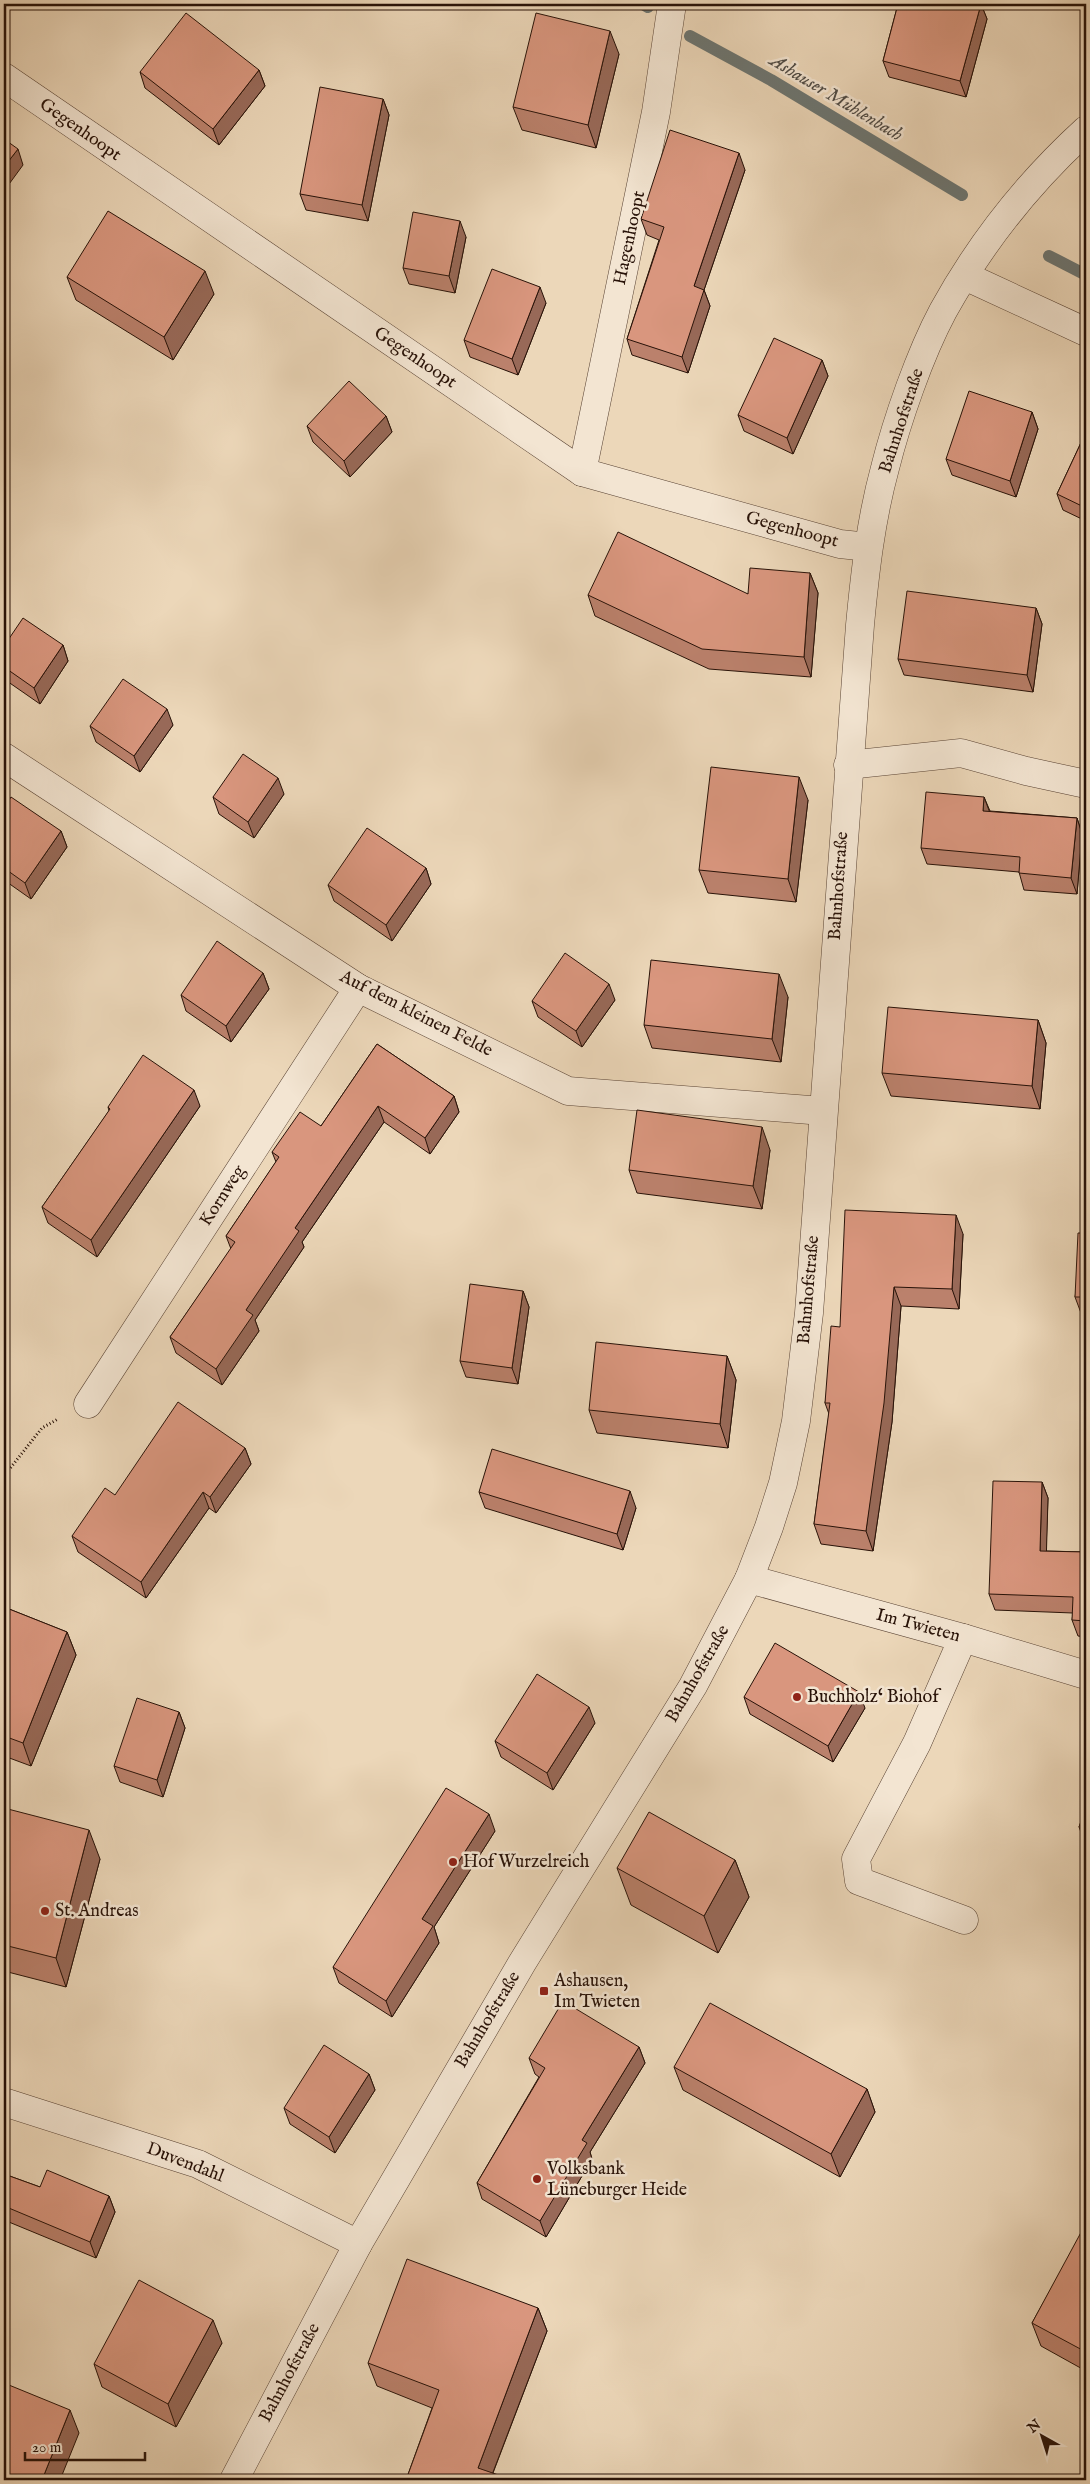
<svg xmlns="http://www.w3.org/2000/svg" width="1090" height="2484" font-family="'IM FELL English',serif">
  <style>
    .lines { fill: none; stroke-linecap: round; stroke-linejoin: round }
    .stream { stroke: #6d7672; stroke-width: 12 }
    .minor-casing { stroke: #594334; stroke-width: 29 }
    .path { stroke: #281208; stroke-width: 3; stroke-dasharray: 1 2.5; stroke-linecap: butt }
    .minor { stroke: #f3e5d2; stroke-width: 28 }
    .wall { fill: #bb816c; stroke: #281208 }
    .shaded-wall { fill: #986958; stroke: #281208 }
    .building { fill: #d9967e; stroke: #281208 }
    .poi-dot { fill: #8f2418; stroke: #f3e5d2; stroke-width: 2 }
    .labels { text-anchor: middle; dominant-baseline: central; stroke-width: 5; stroke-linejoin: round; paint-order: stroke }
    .street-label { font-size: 18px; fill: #281208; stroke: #f3e5d2 }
    .poi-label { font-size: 18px; fill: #281208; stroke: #f3e5d2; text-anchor: start }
    .water-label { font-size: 19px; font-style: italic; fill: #504c46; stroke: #f3e5d2 }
  </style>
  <rect width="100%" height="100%" fill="#ecd7b9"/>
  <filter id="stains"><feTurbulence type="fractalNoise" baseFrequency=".004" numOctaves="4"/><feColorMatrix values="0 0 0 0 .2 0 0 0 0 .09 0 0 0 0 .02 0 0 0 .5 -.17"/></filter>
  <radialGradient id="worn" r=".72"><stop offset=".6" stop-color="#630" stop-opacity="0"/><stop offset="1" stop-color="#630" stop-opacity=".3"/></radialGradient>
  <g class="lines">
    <g class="stream">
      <path d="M643 4 648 7"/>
      <path d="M690 36 771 80 962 195"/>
      <path d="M1049 256 1086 275"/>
    </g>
    <defs>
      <g id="minor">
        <path d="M4 77 582 472 840 544 868 547"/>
        <path d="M965 276 1086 332"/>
        <path d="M582 472 656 112 672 4"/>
        <path d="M4 757 358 988 568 1091 823 1111"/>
        <path d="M848 765 961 753 1026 771 1086 784"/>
        <path d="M88 1404 358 988"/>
        <path d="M749 1579 963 1638 1086 1675"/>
        <path d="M963 1638 917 1743 856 1859 859 1881 964 1920"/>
        <path d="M4 2102 198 2164 358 2244"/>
        <path d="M234 2480 358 2244 522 1963 693 1686 749 1579 769 1527 783 1483 796 1421 809 1313 860 625C865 572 871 519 885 468 897 420 920 354 943 311 980 244 1029 182 1086 130"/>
      </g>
    </defs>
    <use href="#minor" class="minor-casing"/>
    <path class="path" d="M4 1476 42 1428 58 1419"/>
    <use href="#minor" class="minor"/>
  </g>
  <g class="wall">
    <path d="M898 4H981L987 19 966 97 889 77 883 61Z"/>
    <path d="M619 54 596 148 522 130 513 107Z"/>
    <path d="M259 70 265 86 219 145 145 88 140 72Z"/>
    <path d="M383 99 389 115 368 221 306 210 300 194Z"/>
    <path d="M745 170 704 290 710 306 688 373 632 355 627 339 659 240 647 235 641 219Z"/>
    <path d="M466 237 455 293 409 284 403 268Z"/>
    <path d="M67 277 214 294 173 360 76 300Z"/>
    <path d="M546 303 518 375 470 357 464 340Z"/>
    <path d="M822 360 828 376 793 454 744 431 738 415Z"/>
    <path d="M1032 412 1038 429 1016 497 952 475 946 459Z"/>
    <path d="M386 416 392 432 350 477 313 442 307 426Z"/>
    <path d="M1086 432V521L1063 510 1057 494Z"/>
    <path d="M810 573 818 593 811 677 709 669 595 616 588 595 748 594Z"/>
    <path d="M1036 608 1042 624 1033 692 904 675 898 659Z"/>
    <path d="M63 645 68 661 40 704 4 679V646Z"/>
    <path d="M173 725 140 772 96 742 90 726Z"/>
    <path d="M284 794 254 838 219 814 213 797Z"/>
    <path d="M984 797 990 811 1077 818 1082 834 1077 894 1024 890 1019 872 927 864 921 848Z"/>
    <path d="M808 800 796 902 708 893 699 870Z"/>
    <path d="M4 808 61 831 67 847 31 899 4 880Z"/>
    <path d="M426 868 431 884 392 941 334 901 328 885Z"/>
    <path d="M263 973 269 989 231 1042 186 1011 181 995Z"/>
    <path d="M788 997 781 1062 652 1048 644 1025Z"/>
    <path d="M615 1000 582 1047 538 1017 532 1001Z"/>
    <path d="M1038 1020 1046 1043 1040 1109 891 1096 882 1073Z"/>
    <path d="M377 1044 454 1096 459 1112 430 1154 384 1122 302 1242 304 1247 255 1320 259 1331 222 1385 176 1353 170 1337 231 1249 226 1236 276 1162 272 1152 321 1126Z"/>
    <path d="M200 1106 97 1257 48 1223 42 1207 109 1111 108 1107Z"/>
    <path d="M770 1150 762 1209 637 1193 629 1170Z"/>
    <path d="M1086 1233V1313H1081L1075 1297Z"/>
    <path d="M963 1234 959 1309 901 1306 892 1422 873 1551 821 1544 814 1524 829 1414 825 1403 840 1327Z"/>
    <path d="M523 1291 529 1307 518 1384 466 1377 460 1361Z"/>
    <path d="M727 1356 736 1380 728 1448 597 1433 589 1410Z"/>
    <path d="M245 1448 251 1464 216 1513 209 1508 146 1598 78 1552 72 1536 115 1495Z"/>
    <path d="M1042 1482 1048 1498 1046 1551 1086 1552V1637L1078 1636 1072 1620 1073 1613 995 1610 989 1594Z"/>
    <path d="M479 1492 636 1508 623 1550 485 1508Z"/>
    <path d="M4 1607 67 1632 76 1655 31 1766 4 1756Z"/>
    <path d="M744 1697 865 1708 833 1762 750 1714Z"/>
    <path d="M179 1712 185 1728 163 1797 120 1782 114 1766Z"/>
    <path d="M595 1723 553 1790 501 1757 495 1741Z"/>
    <path d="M4 1808 100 1859 66 1987 4 1971Z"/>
    <path d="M1086 1808V1843H1085L1079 1827Z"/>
    <path d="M495 1831 434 1927 439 1943 392 2017 339 1983 333 1967Z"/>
    <path d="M735 1860 749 1897 718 1953 631 1905 617 1868Z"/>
    <path d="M639 2047 645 2063 590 2152 592 2159 546 2237 482 2199 477 2183 539 2077 535 2074 529 2058Z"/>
    <path d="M674 2067 867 2089 875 2112 840 2177 683 2090Z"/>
    <path d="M369 2074 375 2090 335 2153 290 2124 284 2108Z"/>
    <path d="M4 2174 40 2187 109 2196 115 2212 96 2258 4 2220Z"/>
    <path d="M1086 2226V2371L1041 2346 1032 2323Z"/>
    <path d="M538 2308 547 2331 493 2473 406 2480 432 2408 377 2386 368 2363Z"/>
    <path d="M222 2343 176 2427 102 2387 94 2364Z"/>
  </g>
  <g class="shaded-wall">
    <path d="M981 4 987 19 966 97 960 81Z"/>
    <path d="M610 31 619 54 596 148 588 125Z"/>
    <path d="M259 70 265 86 219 145 213 129Z"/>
    <path d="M383 99 389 115 368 221 362 205Z"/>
    <path d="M18 149 23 165 4 191V167Z"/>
    <path d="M739 153 745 170 704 290 710 306 688 373 682 357 694 286Z"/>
    <path d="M460 221 466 237 455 293 449 276Z"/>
    <path d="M205 271 214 294 173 360 164 337Z"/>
    <path d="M540 287 546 303 518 375 512 359Z"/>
    <path d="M822 360 828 376 793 454 787 438Z"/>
    <path d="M1032 412 1038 429 1016 497 1010 481Z"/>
    <path d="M386 416 392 432 350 477 344 461Z"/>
    <path d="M810 573 818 593 811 677 804 657Z"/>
    <path d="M1036 608 1042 624 1033 692 1027 675Z"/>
    <path d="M63 645 68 661 40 704 34 688Z"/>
    <path d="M167 709 173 725 140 772 134 756Z"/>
    <path d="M799 777 808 800 796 902 788 879Z"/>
    <path d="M278 778 284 794 254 838 248 822Z"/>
    <path d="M984 797 990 813 983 811Z"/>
    <path d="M1077 818 1082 834 1077 894 1071 878Z"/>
    <path d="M61 831 67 847 31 899 25 883Z"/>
    <path d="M426 868 431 884 392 941 386 925Z"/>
    <path d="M263 973 269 989 231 1042 226 1026Z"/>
    <path d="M779 974 788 997 781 1062 772 1039Z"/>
    <path d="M609 984 615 1000 582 1047 576 1031Z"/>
    <path d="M1038 1020 1046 1043 1040 1109 1032 1086Z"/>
    <path d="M194 1090 200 1106 97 1257 91 1240Z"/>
    <path d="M454 1096 459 1112 430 1154 425 1138Z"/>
    <path d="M378 1106 384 1122 302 1242 304 1247 255 1320 259 1331 222 1385 216 1369 246 1310 295 1228Z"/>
    <path d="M762 1127 770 1150 762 1209 753 1186Z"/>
    <path d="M956 1215 963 1234 959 1309 952 1289Z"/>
    <path d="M894 1287 901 1306 892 1422 873 1551 866 1531Z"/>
    <path d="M523 1291 529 1307 518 1384 512 1368Z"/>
    <path d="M727 1356 736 1380 728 1448 720 1424Z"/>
    <path d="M245 1448 251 1464 216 1513 210 1497Z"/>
    <path d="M1042 1482 1048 1498 1046 1567 1040 1551Z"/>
    <path d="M630 1491 636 1508 623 1550 617 1534Z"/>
    <path d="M203 1492 209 1508 146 1598 141 1582Z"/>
    <path d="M67 1632 76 1655 31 1766 23 1743Z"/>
    <path d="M859 1692 865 1708 833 1762 828 1746Z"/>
    <path d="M589 1707 595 1723 553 1790 547 1773Z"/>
    <path d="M179 1712 185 1728 163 1797 157 1780Z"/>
    <path d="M489 1814 495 1831 434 1927 439 1943 392 2017 386 2001 422 1919Z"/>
    <path d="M89 1830 100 1859 66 1987 56 1958Z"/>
    <path d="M735 1860 749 1897 718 1953 704 1916Z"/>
    <path d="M639 2047 645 2063 590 2152 592 2159 546 2237 540 2221 582 2140Z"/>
    <path d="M369 2074 375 2090 335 2153 329 2137Z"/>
    <path d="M867 2089 875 2112 840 2177 831 2154Z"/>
    <path d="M109 2196 115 2212 96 2258 90 2242Z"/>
    <path d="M538 2308 547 2331 490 2480 478 2468Z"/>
    <path d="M213 2320 222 2343 176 2427 168 2404Z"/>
    <path d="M70 2410 79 2433 60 2480H42Z"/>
  </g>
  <g class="building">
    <path d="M898 4H981L960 81 883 61Z"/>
    <path d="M186 13 259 70 213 129 140 72Z"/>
    <path d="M536 13 610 31 588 125 513 107Z"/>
    <path d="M320 87 383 99 362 205 300 194Z"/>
    <path d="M670 130 739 153 694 286 704 290 682 357 627 339 664 227 641 219Z"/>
    <path d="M4 139 18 149 4 167Z"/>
    <path d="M108 211 205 271 164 337 67 277Z"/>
    <path d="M413 212 460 221 449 276 403 268Z"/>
    <path d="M492 269 540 287 512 359 464 340Z"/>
    <path d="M774 338 822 360 787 438 738 415Z"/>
    <path d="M349 381 386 416 344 461 307 426Z"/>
    <path d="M969 391 1032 412 1010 481 946 459Z"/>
    <path d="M1086 432V508L1057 494Z"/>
    <path d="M618 532 748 594 750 568 810 573 804 657 702 649 588 595Z"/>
    <path d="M907 591 1036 608 1027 675 898 659Z"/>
    <path d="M23 618 63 645 34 688 4 667V646Z"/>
    <path d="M123 679 167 709 134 756 90 726Z"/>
    <path d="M243 754 278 778 248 822 213 797Z"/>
    <path d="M711 767 799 777 788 879 699 870Z"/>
    <path d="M926 792 984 797 983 811 1077 818 1071 878 1019 873 1020 857 921 848Z"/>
    <path d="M11 797 61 831 25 883 4 868V808Z"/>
    <path d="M367 828 426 868 386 925 328 885Z"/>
    <path d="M217 941 263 973 226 1026 181 995Z"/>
    <path d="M565 953 609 984 576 1031 532 1001Z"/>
    <path d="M651 960 779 974 772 1039 644 1025Z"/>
    <path d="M888 1007 1038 1020 1032 1086 882 1073Z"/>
    <path d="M377 1044 454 1096 425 1138 378 1106 295 1228 299 1231 246 1310 253 1315 216 1369 170 1337 235 1242 226 1236 279 1157 272 1152 300 1112 321 1126Z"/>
    <path d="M143 1055 194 1090 91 1240 42 1207 110 1109 108 1107Z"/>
    <path d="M637 1110 762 1127 753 1186 629 1170Z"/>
    <path d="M845 1210 956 1215 952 1289 894 1287 884 1403 866 1531 814 1524 830 1403H825L831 1326 840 1327Z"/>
    <path d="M1078 1233H1086V1297H1075Z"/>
    <path d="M470 1284 523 1291 512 1368 460 1361Z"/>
    <path d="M596 1342 727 1356 720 1424 589 1410Z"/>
    <path d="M178 1402 245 1448 210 1497 203 1492 141 1582 72 1536 105 1488 115 1495Z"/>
    <path d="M492 1449 630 1491 617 1534 479 1492Z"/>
    <path d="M993 1481 1042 1482 1040 1551 1086 1552V1621L1072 1620 1073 1597 989 1594Z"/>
    <path d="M4 1607 67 1632 23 1743 4 1736V1668L6 1663 4 1662Z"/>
    <path d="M775 1643 859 1692 828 1746 744 1697Z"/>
    <path d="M537 1674 589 1707 547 1773 495 1741Z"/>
    <path d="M137 1698 179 1712 157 1780 114 1766Z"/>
    <path d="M446 1788 489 1814 422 1919 433 1926 386 2001 333 1967Z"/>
    <path d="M4 1808 89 1830 56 1958 4 1945Z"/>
    <path d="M1086 1808V1829L1079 1827Z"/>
    <path d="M649 1812 735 1860 704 1916 617 1868Z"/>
    <path d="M563 2001 639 2047 582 2140 587 2143 540 2221 477 2183 545 2068 529 2058Z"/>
    <path d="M710 2003 867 2089 831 2154 674 2067Z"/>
    <path d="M324 2045 369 2074 329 2137 284 2108Z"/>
    <path d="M47 2170 109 2196 90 2242 4 2206V2174L40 2187Z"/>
    <path d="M1085 2225 1086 2226V2352L1032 2323Z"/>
    <path d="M407 2259 538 2308 478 2468 513 2480H406L439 2390 368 2363Z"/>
    <path d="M139 2280 213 2320 168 2404 94 2364Z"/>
    <path d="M4 2383 70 2410 42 2480H4Z"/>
  </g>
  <g class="poi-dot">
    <circle cx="797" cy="1697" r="5"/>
    <circle cx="453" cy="1862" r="5"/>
    <circle cx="45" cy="1911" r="5"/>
    <rect x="539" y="1986" width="10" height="10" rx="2.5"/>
    <circle cx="537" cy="2179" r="5"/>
  </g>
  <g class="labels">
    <g class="street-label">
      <text transform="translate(80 130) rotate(35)">Gegenhoopt</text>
      <text transform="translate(630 238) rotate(-78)">Hagenhoopt</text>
      <text transform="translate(415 358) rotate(34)">Gegenhoopt</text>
      <text transform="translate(902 421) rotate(-72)">Bahnhofstraße</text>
      <text transform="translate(792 530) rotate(15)">Gegenhoopt</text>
      <text transform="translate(839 886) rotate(-86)">Bahnhofstraße</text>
      <text transform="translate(416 1014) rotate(27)">Auf dem kleinen Felde</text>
      <text transform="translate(223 1196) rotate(-57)">Kornweg</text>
      <text transform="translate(809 1290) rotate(-85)">Bahnhofstraße</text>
      <text transform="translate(918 1626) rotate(15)">Im Twieten</text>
      <text transform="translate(698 1674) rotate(-60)">Bahnhofstraße</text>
      <text transform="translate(488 2020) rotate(-59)">Bahnhofstraße</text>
      <text transform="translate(185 2163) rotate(21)">Duvendahl</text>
      <text transform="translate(290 2373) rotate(-62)">Bahnhofstraße</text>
    </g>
    <g class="poi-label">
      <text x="807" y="1697">Buchholz‘ Biohof</text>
      <text x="463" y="1862">Hof Wurzelreich</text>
      <text x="55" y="1911">St. Andreas</text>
      <text x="554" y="1981">Ashausen,<tspan x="554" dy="21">Im Twieten</tspan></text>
      <text x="547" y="2169">Volksbank<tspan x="547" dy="21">Lüneburger Heide</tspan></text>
    </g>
    <g class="water-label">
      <text transform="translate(836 98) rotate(31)">Ashauser Mühlenbach</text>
    </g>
  </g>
  <rect width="1090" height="2484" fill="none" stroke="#ecd7b9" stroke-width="20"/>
  <rect x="5" y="5" width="1080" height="2474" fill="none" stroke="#281208" stroke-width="2.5"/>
  <rect x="10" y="10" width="1070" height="2464" fill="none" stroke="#281208"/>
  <g transform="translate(1042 2436) rotate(321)" stroke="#f3e5d2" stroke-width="4" paint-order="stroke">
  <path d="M0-4L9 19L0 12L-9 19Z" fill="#281208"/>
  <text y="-8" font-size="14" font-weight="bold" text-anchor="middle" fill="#281208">N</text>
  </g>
  <path d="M25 2452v8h120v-8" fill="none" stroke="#281208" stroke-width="2.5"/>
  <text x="32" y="2452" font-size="15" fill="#281208" stroke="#f3e5d2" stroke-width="4" paint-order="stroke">20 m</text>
  <rect width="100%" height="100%" filter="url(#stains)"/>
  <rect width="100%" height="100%" fill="url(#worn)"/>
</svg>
